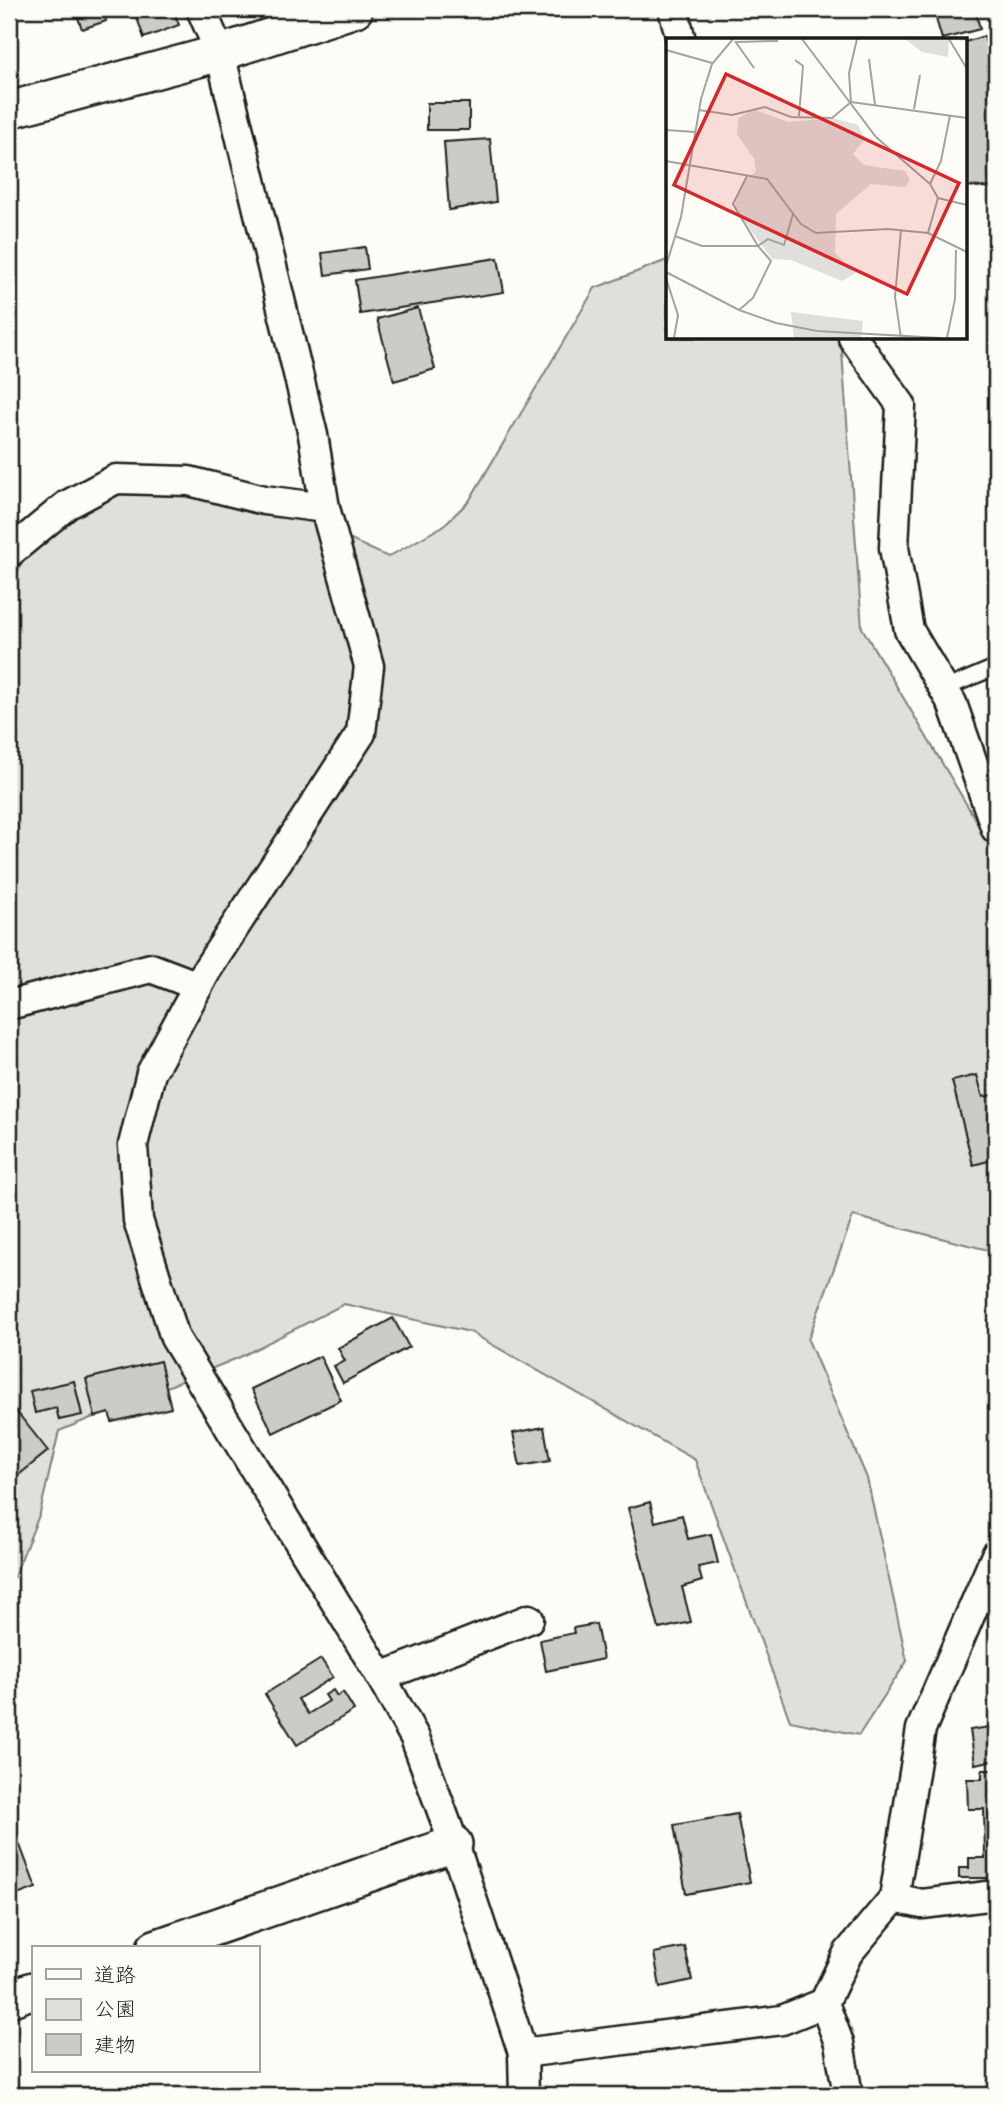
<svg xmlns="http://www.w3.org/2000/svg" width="1005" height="2104" font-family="Delius,'Klee One',sans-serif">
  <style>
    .green { fill: #e0dfdb; stroke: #7e7e7c; stroke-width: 2 }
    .building { fill: #cccbc8; stroke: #1c1c1c; stroke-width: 2 }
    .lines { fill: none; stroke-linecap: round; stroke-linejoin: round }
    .service-casing { stroke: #1c1c1c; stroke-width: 19 }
    .minor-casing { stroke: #1c1c1c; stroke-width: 33 }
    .tertiary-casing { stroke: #1c1c1c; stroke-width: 40 }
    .service { stroke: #fdfcf7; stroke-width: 14 }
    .minor { stroke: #fdfcf7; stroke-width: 28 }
    .tertiary { stroke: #fdfcf7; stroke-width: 35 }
    .inset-road { fill: none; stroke: #a3a29f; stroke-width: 2 }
    .view { fill: #d62828; fill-opacity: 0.15; stroke: #d62828; stroke-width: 3.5 }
    .inset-edge { fill: none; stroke: #1c1c1c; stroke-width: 3.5 }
  </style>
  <rect width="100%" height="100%" fill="#fdfcf7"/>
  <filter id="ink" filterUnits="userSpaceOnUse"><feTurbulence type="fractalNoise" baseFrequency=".0143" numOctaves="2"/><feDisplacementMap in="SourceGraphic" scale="14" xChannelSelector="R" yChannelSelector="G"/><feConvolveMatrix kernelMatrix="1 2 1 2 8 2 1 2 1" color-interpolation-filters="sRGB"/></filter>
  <g filter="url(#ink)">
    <path class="green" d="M667 260V338H841L862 628 996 854V1252L853 1216 808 1340 867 1478 907 1661 859 1735 790 1721 695 1460 470 1332 344 1304 240 1357 59 1431 40 1513 9 1589V588L41 526 126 491 264 500 388 557 443 526 469 501 595 288Z"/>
    <g class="building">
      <path d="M75 9H112L114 13H104L106 21 82 29Z"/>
      <path d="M134 9H173L179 25 144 38Z"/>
      <path d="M933 9H975L980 29 942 39Z"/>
      <path d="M984 36 996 80V188L965 186V42Z"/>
      <rect x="427" y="103" width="42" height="27"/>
      <path d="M490 139 496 202 449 210 444 142Z"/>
      <path d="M365 247 368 269 325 275 322 253Z"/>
      <path d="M498 258 504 292 360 314 355 280Z"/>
      <path d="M418 308 435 369 394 381 377 319Z"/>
      <path d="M977 1075 983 1097 996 1094V1159L973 1165 952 1081Z"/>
      <path d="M393 1318 409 1347 343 1383 334 1366 345 1361 338 1348Z"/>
      <path d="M320 1356 341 1400 273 1433 251 1389Z"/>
      <path d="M160 1361 171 1408 112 1422 109 1413 95 1417 86 1379Z"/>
      <path d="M74 1381 82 1415 59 1420 56 1408 35 1413 30 1391Z"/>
      <path d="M9 1402 48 1451 9 1483Z"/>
      <path d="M544 1427 550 1461 520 1466 513 1433Z"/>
      <path d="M650 1502 655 1522 682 1515 688 1539 711 1534 718 1563 698 1567 702 1581 682 1587 691 1622 659 1629 628 1508Z"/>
      <path d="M596 1624 603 1659 546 1671 540 1640 574 1633 573 1628Z"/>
      <path d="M321 1659 333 1677 298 1699 308 1714 329 1701 325 1695 333 1690 337 1696 343 1692 354 1710 297 1745 265 1694Z"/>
      <path d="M996 1726V1760L975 1764 970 1730Z"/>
      <path d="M982 1770H996V1878H959V1868H969V1858H985L984 1809H968L967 1779H982Z"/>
      <path d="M737 1814 750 1882 686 1894 674 1825Z"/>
      <path d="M9 1816 36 1888 9 1898Z"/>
      <path d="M685 1947 692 1980 660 1987 654 1953Z"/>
    </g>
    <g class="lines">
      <defs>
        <path id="service" d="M944 689 996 667"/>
        <g id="minor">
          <path d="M201 9 220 53 313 435 325 508 369 666 361 733 208 968 151 1073 133 1145 138 1220 175 1338 381 1677 415 1738 454 1844 523 2053 524 2095"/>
          <path d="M673 9 681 40"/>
          <path d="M853 338 901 405 894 548 909 630 952 703 996 829"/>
          <path d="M9 553 67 505 116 479 189 481 264 500 325 508"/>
          <path d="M9 1005 151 968 198 986"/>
          <path d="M381 1677 529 1619"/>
          <path d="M894 1898 921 1729 996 1555"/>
          <path d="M824 2003 839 2043 848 2095"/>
          <path d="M523 2053 782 2020 824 2003 848 1953 894 1898 922 1904 996 1895"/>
        </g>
        <g id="tertiary">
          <path d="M9 110 220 53 355 9"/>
          <path d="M155 1948 454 1844"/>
          <path d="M9 1999 33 1990"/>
        </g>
      </defs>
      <use href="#service" class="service-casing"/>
      <use href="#minor" class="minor-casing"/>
      <use href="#tertiary" class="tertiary-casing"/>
      <use href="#service" class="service"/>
      <use href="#minor" class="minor"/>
      <use href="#tertiary" class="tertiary"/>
    </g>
  </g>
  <g transform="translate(666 38)">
    <rect width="301" height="301" fill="#fdfcf7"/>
    <path d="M239 1H301V3L283 2 282 19 256 14ZM87 71 122 84 166 80 192 87 199 101 187 116 198 127 239 133 244 142 239 149 205 146 170 176 169 215 190 235 176 243 125 222 106 221 68 170 77 144 90 133 88 121 71 96 72 81ZM125 274 197 283 195 300H128Z" fill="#e0dfdb"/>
    <path class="inset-road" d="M136 1 210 99 264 146M283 1 301 31M69 3 88 30M69 4 112 3M0 12 46 25M203 21 209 67M129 22 137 28 133 78M185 64 183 35 191 1M248 71 254 37M33 72 66 77 99 69 125 79 166 80 185 64 301 80M0 92 29 94M0 123 101 141 135 186 150 195 222 191 262 195 301 214M272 160 301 167M262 195 272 160 264 146 275 123 284 77M9 198 36 208H92L67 166 81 138M0 228 15 179 35 61 46 26 67 1M0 234 73 272 110 285 151 293 275 300M0 240 12 277 8 300M73 272 87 260 105 223 92 208 102 201 118 207 127 176M235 300 229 259 235 192M281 300 289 261 290 212"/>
    <path class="view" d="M60 36 293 145 241 256 8 147Z"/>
    <rect width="301" height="301" class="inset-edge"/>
  </g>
  <rect width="1005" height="2104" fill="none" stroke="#fdfcf7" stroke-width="35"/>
  <rect x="18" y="18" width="970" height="2069" fill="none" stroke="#1c1c1c" stroke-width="2.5" filter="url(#ink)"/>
  <rect x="32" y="1946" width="228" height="126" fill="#fdfcf7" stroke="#a3a29f" stroke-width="2"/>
  <rect x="46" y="1969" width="35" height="10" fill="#fdfcf7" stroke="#a3a29f" stroke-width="2"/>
  <text x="94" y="1982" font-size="21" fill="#1c1c1c">道路</text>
  <rect x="46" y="1999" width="35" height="21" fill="#e0dfdb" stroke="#a3a29f" stroke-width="2"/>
  <text x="94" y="2016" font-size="21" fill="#1c1c1c">公園</text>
  <rect x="46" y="2034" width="35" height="21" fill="#cccbc8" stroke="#a3a29f" stroke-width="2"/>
  <text x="94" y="2052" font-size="21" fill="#1c1c1c">建物</text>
</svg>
